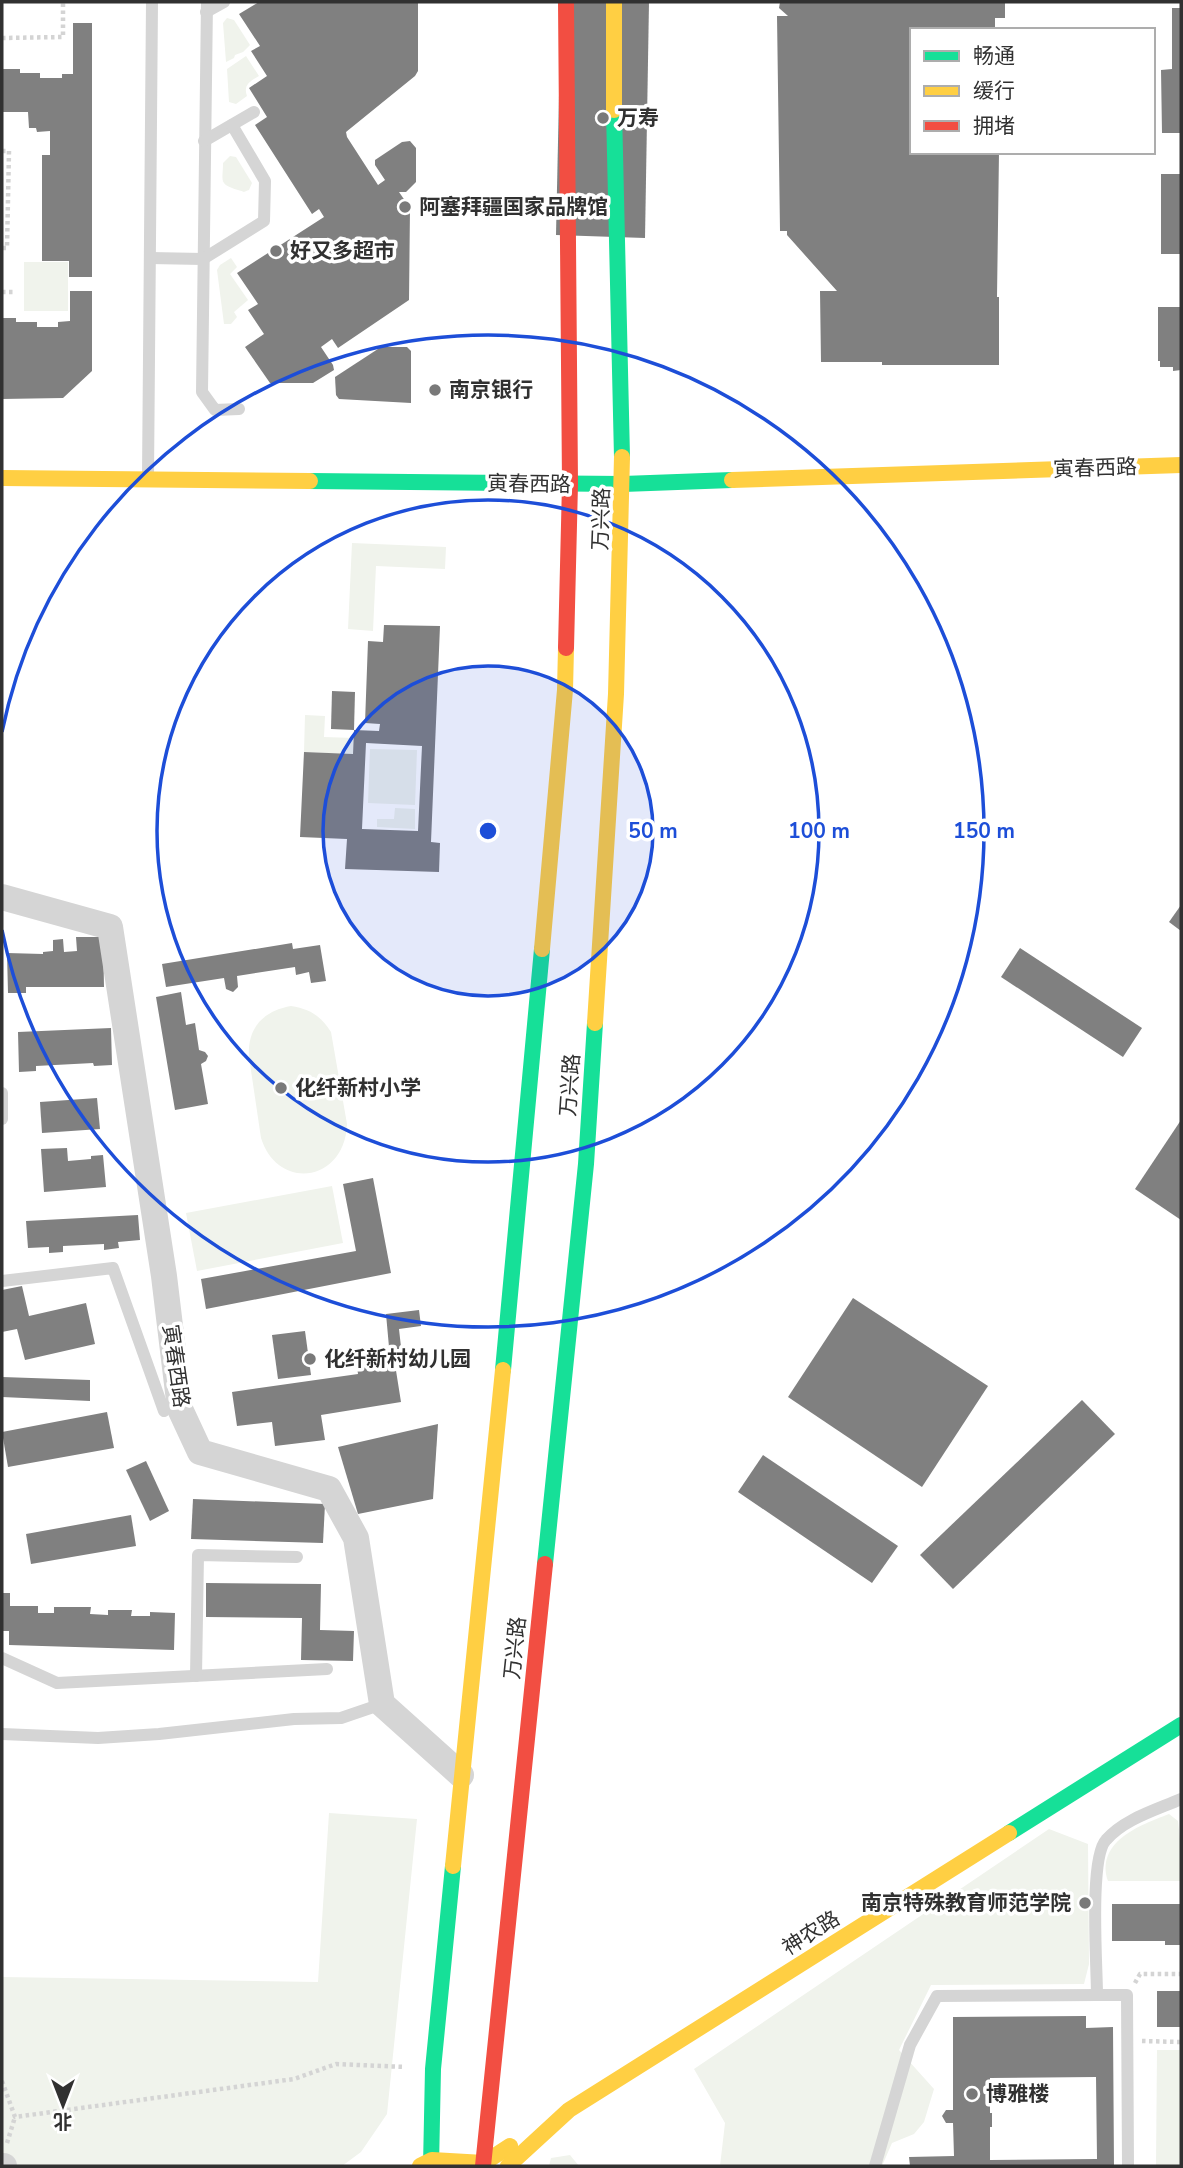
<svg xmlns="http://www.w3.org/2000/svg" width="1183" height="2168" font-family="'Nunito Sans','Noto Sans SC',sans-serif">
  <style>
    .green { fill: #f0f3ec }
    .building { fill: #808080; fill-rule: evenodd }
    .lines { fill: none; stroke-linecap: round; stroke-linejoin: round }
    .path { stroke: #d4d4d4; stroke-width: 4.5; stroke-dasharray: 3.5 3.5; stroke-linecap: butt }
    .lane { stroke: #d5d5d5; stroke-width: 12 }
    .street { stroke: #d5d5d5; stroke-width: 26 }
    .fast { stroke: #16e098; stroke-width: 16 }
    .slow { stroke: #ffcf43; stroke-width: 16 }
    .jam { stroke: #f24e42; stroke-width: 16 }
    .ring { fill: none; stroke: #1d4ed8; stroke-width: 3.5 }
    .poi-dot { fill: #797979; stroke: #fff; stroke-width: 2.5 }
    .labels { text-anchor: middle; dominant-baseline: central; stroke-width: 7; stroke-linejoin: round; paint-order: stroke }
    .poi-label { font-size: 21px; font-weight: bold; fill: #313131; stroke: #fff; text-anchor: start }
    .street-label { font-size: 21px; fill: #313131; stroke: #fff }
    .centre { fill: #1d4ed8; stroke: #fff; stroke-width: 3.5 }
    .ring-label { font-size: 21px; text-anchor: middle; font-weight: bold; fill: #1d4ed8; stroke: #fff; stroke-width: 7; stroke-linejoin: round; paint-order: stroke }
  </style>
  <rect width="100%" height="100%" fill="#fff"/>
  <g class="green">
    <path d="M227 18 234 20 250 45 243 52 235 55 234 58 226 62 223 23Z"/>
    <path d="M246 56 259 76C250 81 243 85 247 96L236 104 229 102 227 69Z"/>
    <path d="M230 156 236 157 252 183 249 190C241 193 246 192 238 190 218 184 223 181 223 163Z"/>
    <path d="M231 258 237 267 230 274 248 300 234 312 237 317 231 324H224L217 270 220 265Z"/>
    <rect x="24" y="262" width="44" height="49"/>
    <path d="M352 543 446 547 445 569 376 566 373 631 348 629Z"/>
    <path d="M305 715 325 716 324 737 354 738 353 754 304 752Z"/>
    <path d="M370 749 417 750 415 805 368 803Z"/>
    <path d="M395 808 415 809V829L377 827V819H394Z"/>
    <path d="M291 1006C310 1009 321 1016 331 1032L347 1124C345 1182 278 1192 261 1138L249 1057C247 1028 263 1011 291 1006Z"/>
    <path d="M332 1186 343 1243 197 1271 186 1213Z"/>
    <path d="M329 1813 417 1819 387 2114 361 2152 342 2166H2V1977L318 1982Z"/>
    <path d="M1169 1814 1178 1821 1181 1848V1881H1108C1095 1842 1140 1825 1169 1814Z"/>
    <path d="M1049 1829 1088 1844 1089 1964 1084 1984 931 1985 899 2050 934 2089 924 2122 914 2134 892 2143 882 2166H720L725 2123 694 2069Z"/>
    <path d="M1157 2050H1181V2166H1156Z"/>
    <path d="M570 2155 579 2166H549L551 2158Z"/>
  </g>
  <g class="building">
    <path d="M259 2H418V71L415 76 346 132 347 137 378 185 385 180 375 165V160L402 142 410 141 416 148V182L406 192H399L410 208 409 300 338 348 332 339 321 347 333 365 334 370 313 383H270L245 347 264 334 248 310 258 304 237 273 324 217 319 209 312 214 255 125 267 117 249 88 267 76 251 51 260 46 239 14Z"/>
    <path d="M561 2H649L645 238 556 235Z"/>
    <path d="M780 2H1005V18H995V27H1000V30H912V152H999L997 297H999V365H882V362H821L820 291H837L787 235V231H780L777 16H788L779 8Z"/>
    <path d="M1172 8H1181V133H1162L1161 70 1172 69Z"/>
    <path d="M73 23H92V277H69V261H42V155H50V131L37 132 36 128H29L28 112H2V69H20V73H40V78H62V74H73Z"/>
    <rect x="1161" y="174" width="20" height="80"/>
    <path d="M70 291H92V371L63 398 2 399V318H16V322H37V327H58V322L70 321Z"/>
    <path d="M1158 307H1181V370L1173 371V367H1160V361H1158Z"/>
    <path d="M381 347H407L411 351V403L339 399 336 395 335 377Z"/>
    <path d="M384 625 440 626 431 842 440 843 439 872 345 869 347 839 300 837 304 752 353 754 354 730 379 731 380 724 365 723 368 641 383 642ZM366 743 422 746 418 831 362 829Z"/>
    <path d="M332 691 355 692 354 730 331 729Z"/>
    <path d="M1181 905V931L1169 922Z"/>
    <path d="M76 937H103L104 987H26V993H8L7 953 43 954V952L53 951V940L63 939 64 952 77 951Z"/>
    <path d="M292 943 293 949 320 945 326 981 311 983 309 972 296 975 295 967 237 976 238 987 233 992 226 989 224 978 166 987 162 964Z"/>
    <path d="M1020 948 1142 1028 1123 1057 1001 977Z"/>
    <path d="M181 992 186 1025 195 1023 199 1050 205 1052 208 1056 206 1061 201 1064 208 1104 175 1110 156 997Z"/>
    <path d="M111 1028 112 1065 94 1066 93 1063 36 1066V1071L19 1072 18 1032Z"/>
    <path d="M97 1098 100 1129 42 1133 40 1102Z"/>
    <path d="M1181 1120V1220L1135 1189Z"/>
    <path d="M67 1148 68 1161 91 1159V1156L103 1155 106 1187 44 1192 41 1149Z"/>
    <path d="M373 1178 391 1273 206 1309 201 1279 356 1251 343 1184Z"/>
    <path d="M138 1215 140 1240 118 1242 119 1248 104 1250V1244L63 1246V1252L49 1253V1247L28 1248 26 1221Z"/>
    <path d="M22 1286 29 1316 86 1303 95 1344 25 1360 17 1329 2 1332V1290Z"/>
    <path d="M853 1298 988 1386 922 1487 788 1397Z"/>
    <path d="M419 1310 421 1326 399 1329 402 1356 394 1358 401 1402 321 1415 325 1440 275 1446 272 1422 237 1426 232 1392 358 1374 355 1351 389 1347 386 1314Z"/>
    <path d="M305 1331 311 1375 278 1379 272 1335Z"/>
    <path d="M2 1377 90 1380V1401L2 1397Z"/>
    <path d="M1082 1400 1115 1434 953 1589 920 1555Z"/>
    <path d="M107 1412 114 1448 8 1467 2 1432Z"/>
    <path d="M438 1424 433 1499 358 1514 338 1447Z"/>
    <path d="M763 1455 898 1546 872 1583 738 1492Z"/>
    <path d="M146 1461 169 1511 150 1521 126 1470Z"/>
    <path d="M193 1499 325 1504 323 1543 191 1539Z"/>
    <path d="M131 1515 136 1546 31 1564 26 1534Z"/>
    <path d="M206 1583 321 1584 320 1630 354 1631 353 1661 301 1660 302 1618 206 1617Z"/>
    <path d="M2 1593H10V1606H38V1613H54V1607H91L90 1614 108 1615V1610H132L131 1616H150V1612L175 1613 174 1650 9 1645V1631H2Z"/>
    <path d="M1112 1904H1181L1180 1945H1165V1941H1112Z"/>
    <rect x="1157" y="1991" width="24" height="36"/>
    <path d="M1086 2016V2028L1113 2027 1114 2166H910L909 2157 954 2156 953 2123H946L942 2116 946 2110H953V2017ZM1096 2077 1097 2159 990 2160V2127H992V2113H990V2078Z"/>
  </g>
  <g class="lines">
    <g class="path">
      <path d="M2 38 63 37V2"/>
      <path d="M2 151H9L7 248H2"/>
      <path d="M2 292H13"/>
      <path d="M1135 1983 1140 1974H1181"/>
      <path d="M1142 2041 1181 2042"/>
      <path d="M2 2081 15 2117 294 2079 336 2064 405 2067"/>
      <path d="M7 2143 15 2117"/>
    </g>
    <g class="lane">
      <path d="M207 2 202 392 215 410 239 409"/>
      <path d="M206 12 224 2"/>
      <path d="M204 141 254 112"/>
      <path d="M150 258 203 259 264 221 265 181 232 125"/>
      <path d="M148 476 152 2"/>
      <path d="M2 1093V1119"/>
      <path d="M2 1281 113 1268 164 1411"/>
      <path d="M2 1658 57 1683 327 1669"/>
      <path d="M196 1676 198 1555 297 1557"/>
      <path d="M2 1734 98 1738 159 1734 294 1719 341 1718 382 1704"/>
      <path d="M875 2166 910 2045 937 1996 1097 1995"/>
      <path d="M1128 2166 1127 1995H1097C1097 1966 1089 1858 1106 1840 1124 1819 1156 1810 1181 1799"/>
    </g>
    <g class="street">
      <path d="M2 897 110 927 164 1276 180 1409 200 1452 329 1489 356 1538 382 1704 461 1775"/>
      <path d="M2 2166H4"/>
    </g>
    <g class="fast">
      <path d="M614 110 622 457"/>
      <path d="M310 481 623 484 732 480"/>
      <path d="M503 1370 542 949"/>
      <path d="M545 1564 586 1164 595 1023"/>
      <path d="M1009 1833 1181 1725"/>
      <path d="M431 2166 433 2069 453 1866"/>
    </g>
    <g class="slow">
      <path d="M614 2V110"/>
      <path d="M2 478 310 481"/>
      <path d="M732 480 1181 465"/>
      <path d="M542 949 565 690 566 648"/>
      <path d="M595 1023 616 694 622 457"/>
      <path d="M453 1866 503 1370"/>
      <path d="M420 2166 432 2160 484 2163 510 2146"/>
      <path d="M508 2166 569 2110 1009 1833"/>
    </g>
    <g class="jam">
      <path d="M566 2 570 484 566 648"/>
      <path d="M483 2166 545 1564"/>
    </g>
  </g>
  <circle cx="488" cy="831" r="165" fill="#1d4ed8" fill-opacity=".12"/>
  <g class="ring">
    <circle cx="488" cy="831" r="165"/>
    <circle cx="488" cy="831" r="331"/>
    <path d="M2 732A496 496 0 1 1 2 930"/>
  </g>
  <g class="poi-dot">
    <circle cx="603" cy="118" r="7"/>
    <circle cx="405" cy="207" r="7"/>
    <circle cx="276" cy="251" r="7"/>
    <circle cx="435" cy="390" r="7"/>
    <circle cx="281" cy="1088" r="7"/>
    <circle cx="310" cy="1359" r="7"/>
    <circle cx="1085" cy="1903" r="7"/>
    <circle cx="972" cy="2094" r="7"/>
  </g>
  <g class="labels">
    <g class="poi-label">
      <text x="617" y="118">万寿</text>
      <text x="419" y="207">阿塞拜疆国家品牌馆</text>
      <text x="290" y="251">好又多超市</text>
      <text x="449" y="390">南京银行</text>
      <text x="295" y="1088">化纤新村小学</text>
      <text x="324" y="1359">化纤新村幼儿园</text>
      <text x="1071" y="1903" text-anchor="end">南京特殊教育师范学院</text>
      <text x="986" y="2094">博雅楼</text>
    </g>
    <g class="street-label">
      <text transform="translate(1095 468) rotate(-2)">寅春西路</text>
      <text transform="translate(529 484) rotate(1)">寅春西路</text>
      <text transform="translate(601 519) rotate(-88)">万兴路</text>
      <text transform="translate(570 1085) rotate(-86)">万兴路</text>
      <text transform="translate(176 1366) rotate(82)">寅春西路</text>
      <text transform="translate(515 1648) rotate(-84)">万兴路</text>
      <text transform="translate(811 1933) rotate(-32)">神农路</text>
    </g>
  </g>
  <circle cx="488" cy="831" r="10" class="centre"/>
  <g class="ring-label">
    <text x="653" y="838">50 m</text>
    <text x="819" y="838">100 m</text>
    <text x="984" y="838">150 m</text>
  </g>
  <rect width="1183" height="2168" fill="none" stroke="#313131" stroke-width="7"/>
  <rect x="910" y="28" width="245" height="126" fill="#ffffff" stroke="#adadad" stroke-width="2"/>
  <rect x="924" y="51" width="35" height="10" fill="#16e098" stroke="#adadad" stroke-width="2"/>
  <text x="973" y="63" font-size="21" fill="#313131">畅通</text>
  <rect x="924" y="86" width="35" height="10" fill="#ffcf43" stroke="#adadad" stroke-width="2"/>
  <text x="973" y="98" font-size="21" fill="#313131">缓行</text>
  <rect x="924" y="121" width="35" height="10" fill="#f24e42" stroke="#adadad" stroke-width="2"/>
  <text x="973" y="133" font-size="21" fill="#313131">拥堵</text>
  <g transform="translate(63 2105) rotate(180)" stroke="#ffffff" stroke-width="5" paint-order="stroke">
  <path d="M0-5L12 26L0 18L-12 26Z" fill="#313131"/>
  <text y="-10" font-size="19" font-weight="bold" text-anchor="middle" fill="#313131">北</text>
  </g>
</svg>
